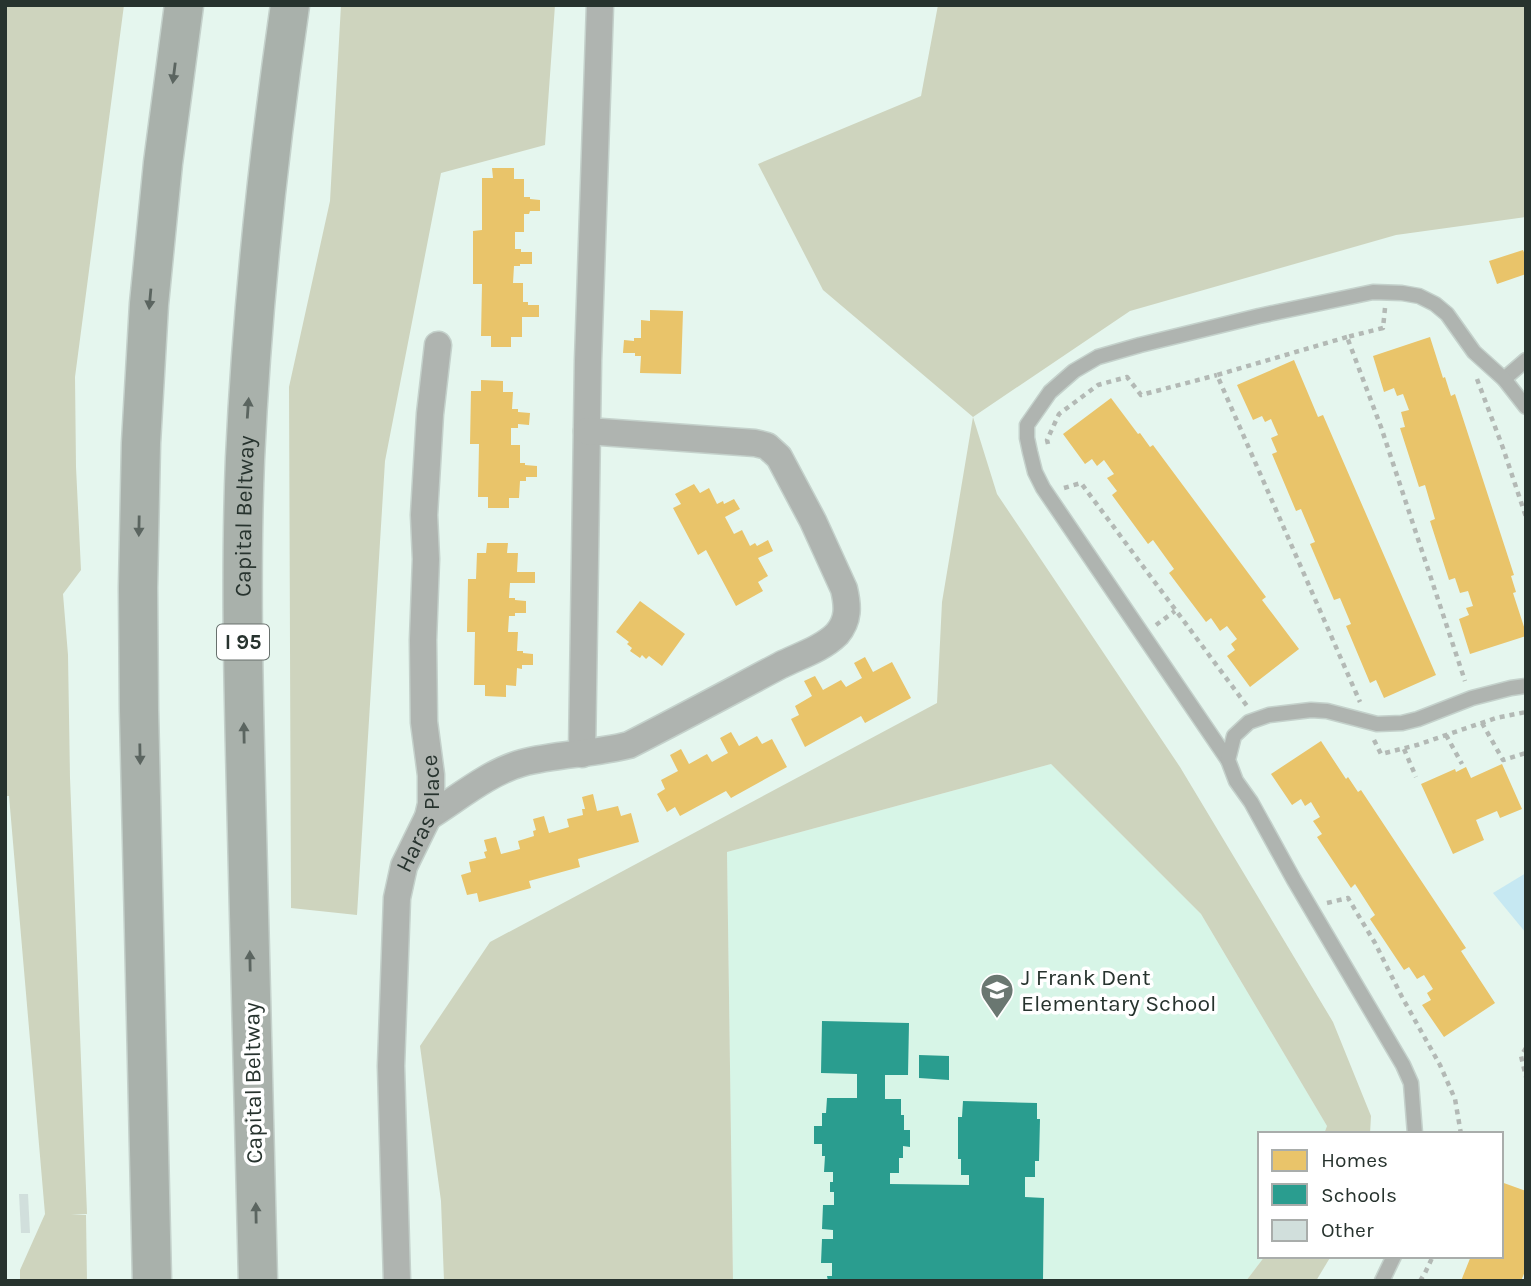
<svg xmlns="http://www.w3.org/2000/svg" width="1531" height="1286" font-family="Karla,sans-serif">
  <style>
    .built { fill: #d7f5e7 }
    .forest { fill: #ced4be }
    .water { fill: #c6e8f2 }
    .homes { fill: #e9c46a }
    .schools { fill: #2a9d8f }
    .building { fill: #d1dfdc }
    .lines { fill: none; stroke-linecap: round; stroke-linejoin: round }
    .service-casing { stroke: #c4d1cb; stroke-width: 17 }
    .minor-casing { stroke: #c4d1cb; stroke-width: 29 }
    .motorway-casing { stroke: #c4d1cb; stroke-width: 41 }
    .path { stroke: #b3b9b5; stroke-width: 4.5; stroke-dasharray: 5 5; stroke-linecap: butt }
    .service { stroke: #afb4b0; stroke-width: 14 }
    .minor { stroke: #afb4b0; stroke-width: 26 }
    .motorway { stroke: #a9b1ab; stroke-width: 38 }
    .oneway { fill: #5b6560 }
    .labels { text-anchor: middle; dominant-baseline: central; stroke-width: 7; stroke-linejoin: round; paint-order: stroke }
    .shield { fill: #fff; stroke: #68706d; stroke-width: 2 }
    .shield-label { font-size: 21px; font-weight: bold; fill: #27332e }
    .street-label { font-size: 23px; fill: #27332e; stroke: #fff }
    .poi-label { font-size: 23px; fill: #27332e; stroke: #fff; text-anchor: start }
  </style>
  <rect width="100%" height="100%" fill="#e5f6ee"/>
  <path class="built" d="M1051 764 1201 914 1327 1126 1324 1134H1260V1256H1265L1246 1281H733L727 852Z"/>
  <g class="forest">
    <path d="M5 5H124L75 377 76 467 81 570 63 594 68 655 70 778 87 1214H71L86 1215 87 1281H20V1270L45 1214 9 796H5Z"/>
    <path d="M341 5H555L545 145 441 173 385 461 357 915 291 908 289 387 330 201Z"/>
    <path d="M938 5H1526V217L1396 235 1130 311 973 417 997 494 1180 767 1333 1022 1371 1116 1370 1134H1324L1327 1126 1201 914 1051 764 727 852 733 1281H444L441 1201 420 1046 490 942 937 703 942 602 973 417 823 290 758 164 921 96Z"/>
    <path d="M1265 1256H1331L1316 1281H1246Z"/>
  </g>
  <path class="water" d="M1526 873V933L1493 893Z"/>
  <g class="homes">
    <path d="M492 168H514V179H524V197H530V199L540 200V211H530L529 214H524V232H515V249H521V252H532V264H520V266H514L513 283H523V302H528V305H539V317H522V337H511V347H491V336H481L482 284H473V231L482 230V178H493Z"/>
    <path d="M1523 250 1526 257V274L1497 284 1489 261Z"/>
    <path d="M650 310 683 311 681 374 640 373 641 356H635V353H623L624 340 634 341V338H641V320L650 321Z"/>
    <path d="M1430 337 1443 378 1445 377 1451 396 1455 394 1514 575 1511 576 1516 592 1513 593 1526 633V636L1470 654 1459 619 1469 615 1466 608 1473 606 1468 591 1460 593 1455 578 1449 580 1430 521 1435 519 1425 485 1419 487 1400 428 1405 427 1401 412 1409 410 1403 394 1397 396 1394 388 1384 392 1373 356Z"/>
    <path d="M1294 360 1318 417 1323 415 1436 675 1384 698 1376 680 1370 683 1346 626 1351 624 1340 598 1334 600 1310 544 1315 542 1301 509 1296 511 1272 454 1277 452 1271 438 1278 435 1271 419 1265 422 1262 416 1253 420 1237 385Z"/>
    <path d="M481 380 503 381V392H513L512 409H518V412L530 413 529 425 518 424V428H511V445H520V463H525V465L537 466V477H526V481H520L519 498H509V508H488V497H478L479 444H470L471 391H481Z"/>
    <path d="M1111 398 1138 434 1140 433 1150 447 1153 445 1266 597 1262 600 1299 649 1250 687 1227 656 1235 650 1231 644 1237 639 1227 626 1220 631 1211 618 1206 622 1169 573 1174 569 1153 540 1148 544 1112 495 1117 491 1107 478 1114 474 1104 460 1097 466 1092 459 1085 464 1063 434Z"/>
    <path d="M694 484 700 493 709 488 717 504 723 501 724 504 734 499 740 509 725 517 734 534 742 530 750 546 755 543 757 546 768 540 773 551 758 558 768 576 758 582 763 591 736 606 706 550 698 555 673 508 681 504 675 494Z"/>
    <path d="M487 543H508L507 553H518L517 572H535V583H510L509 598H515V600L526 601V613H515V616H509L508 632H518L517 651H523V653L533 654V665H522V669L517 668 516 686 506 685V697L485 696V685H474L475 632H467L468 579H476L477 553H486Z"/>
    <path d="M640 601 685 634 662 666 649 656 646 659 642 655 640 658 630 651 632 648 627 644 629 642 616 632Z"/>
    <path d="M865 657 873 672 892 662 911 698 865 723 861 716 805 747 791 719 799 715 795 706 812 696 804 681 815 676 823 690 841 680 846 687 862 678 854 663Z"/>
    <path d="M731 732 739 746 757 736 762 744 772 739 787 767 731 798 726 791 680 816 675 807 667 812 657 794 665 789 661 780 678 771 670 755 681 749 689 764 707 754 712 762 728 753 720 738Z"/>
    <path d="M1321 741 1346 779 1348 777 1358 792 1361 790 1412 867 1466 948 1461 951 1495 1003 1444 1037 1422 1005 1431 1000 1427 993 1433 989 1424 975 1417 979 1409 967 1404 970 1370 919 1375 915 1355 884 1351 888 1317 837 1322 834 1313 821 1320 817 1311 802 1305 806 1301 799 1292 805 1271 774Z"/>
    <path d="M1502 764 1522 809 1500 818 1497 811 1476 820 1484 840 1453 854 1421 784 1455 769 1456 772 1466 767 1471 778Z"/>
    <path d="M593 794 597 811 618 806 621 816 631 813 639 842 578 859 580 867 529 881 531 888 479 902 477 893 467 895 461 875 471 872 469 862 486 858 484 852 487 851 484 840 496 837 501 854 520 849 518 841 534 836 533 831 536 830 533 819 544 816 549 833 569 827 567 819 583 815 582 809H585L582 797Z"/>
    <path d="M1501 1182 1526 1191V1269L1521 1281H1461L1471 1256H1501Z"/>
  </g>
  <g class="schools">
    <path d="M822 1021 909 1023 908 1075H885V1099H901V1115H904V1130H910V1147L903 1146V1158H899V1173H890V1184L969 1185V1175H961V1159H958V1117H962L963 1101 1037 1103V1119H1040L1039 1161H1035V1177H1025V1197L1044 1198 1043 1281H828L827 1276H832V1263H821L822 1239H833V1230L822 1229 823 1205H834V1192H830V1182H833V1172H824L825 1156H822V1144H814V1126H822V1113H826L827 1098H857V1074L821 1073Z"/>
    <path d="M919 1055 949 1056V1080L919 1078Z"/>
  </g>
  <path class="building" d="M19 1194H28L30 1233H21Z"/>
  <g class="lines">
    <defs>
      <g id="service">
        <path d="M1504 379 1526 360"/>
        <path d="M1228 760 1043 488 1035 472 1030 452 1027 438V425L1050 392 1074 371 1098 357 1140 345 1259 316 1373 292 1402 293 1419 296 1435 304 1447 314 1474 352 1504 379 1526 407"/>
        <path d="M1415 1134 1411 1083 1403 1065 1294 880 1251 802 1236 781 1228 760 1234 736 1249 722 1269 715 1311 710 1327 711 1377 724 1402 723 1418 719 1472 698 1511 688 1526 686"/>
        <path d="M1382 1281 1394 1256"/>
      </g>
      <g id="minor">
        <path d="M582 754 588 361 600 5"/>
        <path d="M428 817C457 799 489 772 522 763 556 754 594 754 629 745 680 719 730 692 781 665 799 656 822 649 837 634 849 620 848 606 844 589L813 521 779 457 767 446 755 443 587 431"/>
        <path id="s1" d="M397 1281 391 1066 397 898 404 866 428 817 431 804V775L424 722 423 640 426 559 424 515 430 414 438 345"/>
      </g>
      <g id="motorway">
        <path d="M152 1281 139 710 138 588 141 443 149 304 163 163 184 5"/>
        <path id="s2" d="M258 1281C254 1131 250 981 247 831 244 707 240 583 245 459 252 307 268 156 290 5"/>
      </g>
    </defs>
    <use href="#service" class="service-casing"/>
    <use href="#minor" class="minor-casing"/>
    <use href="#motorway" class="motorway-casing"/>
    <g class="path">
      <path d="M1385 308 1383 328 1347 337 1381 427 1465 681"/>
      <path d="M1347 337 1217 375 1360 702"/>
      <path d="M1477 379 1503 448 1526 517"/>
      <path d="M1048 444 1047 440 1059 414 1098 385 1127 377 1141 395 1217 375"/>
      <path d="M1064 488 1081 483 1247 706"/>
      <path d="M1156 625 1175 611"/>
      <path d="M1482 723 1503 760 1526 753"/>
      <path d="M1446 735 1462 764"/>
      <path d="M1374 740 1381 754 1417 745 1496 718 1526 712"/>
      <path d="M1404 749 1416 777"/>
      <path d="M1327 903 1348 898 1375 943 1402 997 1440 1065 1455 1099 1461 1134"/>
      <path d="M1526 1048 1521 1056 1526 1077"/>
      <path d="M1420 1281 1425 1273 1433 1256"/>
    </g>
    <use href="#service" class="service"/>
    <use href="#minor" class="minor"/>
    <use href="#motorway" class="motorway"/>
  </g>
  <defs><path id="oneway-solid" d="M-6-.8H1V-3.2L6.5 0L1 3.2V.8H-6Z" transform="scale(1.75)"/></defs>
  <g class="oneway">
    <use href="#oneway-solid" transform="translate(174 73) rotate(97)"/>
    <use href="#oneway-solid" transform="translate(150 299) rotate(95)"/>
    <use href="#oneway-solid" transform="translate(248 408) rotate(-86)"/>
    <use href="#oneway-solid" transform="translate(139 526) rotate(91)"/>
    <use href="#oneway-solid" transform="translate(244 733) rotate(-91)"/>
    <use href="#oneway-solid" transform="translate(140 754) rotate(89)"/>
    <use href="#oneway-solid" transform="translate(250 961) rotate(-91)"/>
    <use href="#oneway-solid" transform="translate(256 1213) rotate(-91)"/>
  </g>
  <defs>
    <symbol id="school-pin" viewBox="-11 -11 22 30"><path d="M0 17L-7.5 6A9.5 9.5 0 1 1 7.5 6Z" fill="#6a7771" stroke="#fff"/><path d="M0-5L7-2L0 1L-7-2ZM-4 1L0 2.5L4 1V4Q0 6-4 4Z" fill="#fff"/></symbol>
  </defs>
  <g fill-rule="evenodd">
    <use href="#school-pin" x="978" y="971" width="38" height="52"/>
  </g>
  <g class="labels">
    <rect class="shield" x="217" y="624.5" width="52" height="35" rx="5"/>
    <g class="shield-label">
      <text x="243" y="642">I 95</text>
    </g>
    <g class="street-label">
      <text stroke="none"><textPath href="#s2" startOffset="765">Capital Beltway</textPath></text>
      <text stroke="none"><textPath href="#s1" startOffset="472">Haras Place</textPath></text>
      <text transform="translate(253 1083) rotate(-91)">Capital Beltway</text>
    </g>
    <g class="poi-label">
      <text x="1021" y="977">J Frank Dent<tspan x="1021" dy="26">Elementary School</tspan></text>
    </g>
  </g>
  <rect width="1531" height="1286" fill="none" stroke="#27332e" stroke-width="14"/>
  <rect x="1258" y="1132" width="245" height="126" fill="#ffffff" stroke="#a9adab" stroke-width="2"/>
  <rect x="1272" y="1150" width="35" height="21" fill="#e9c46a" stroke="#a9adab" stroke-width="2"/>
  <text x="1321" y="1167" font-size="21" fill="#27332e">Homes</text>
  <rect x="1272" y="1184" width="35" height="21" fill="#2a9d8f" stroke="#a9adab" stroke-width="2"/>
  <text x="1321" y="1202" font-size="21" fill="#27332e">Schools</text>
  <rect x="1272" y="1220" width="35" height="21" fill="#d1dfdc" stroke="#a9adab" stroke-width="2"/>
  <text x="1321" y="1237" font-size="21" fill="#27332e">Other</text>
</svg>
